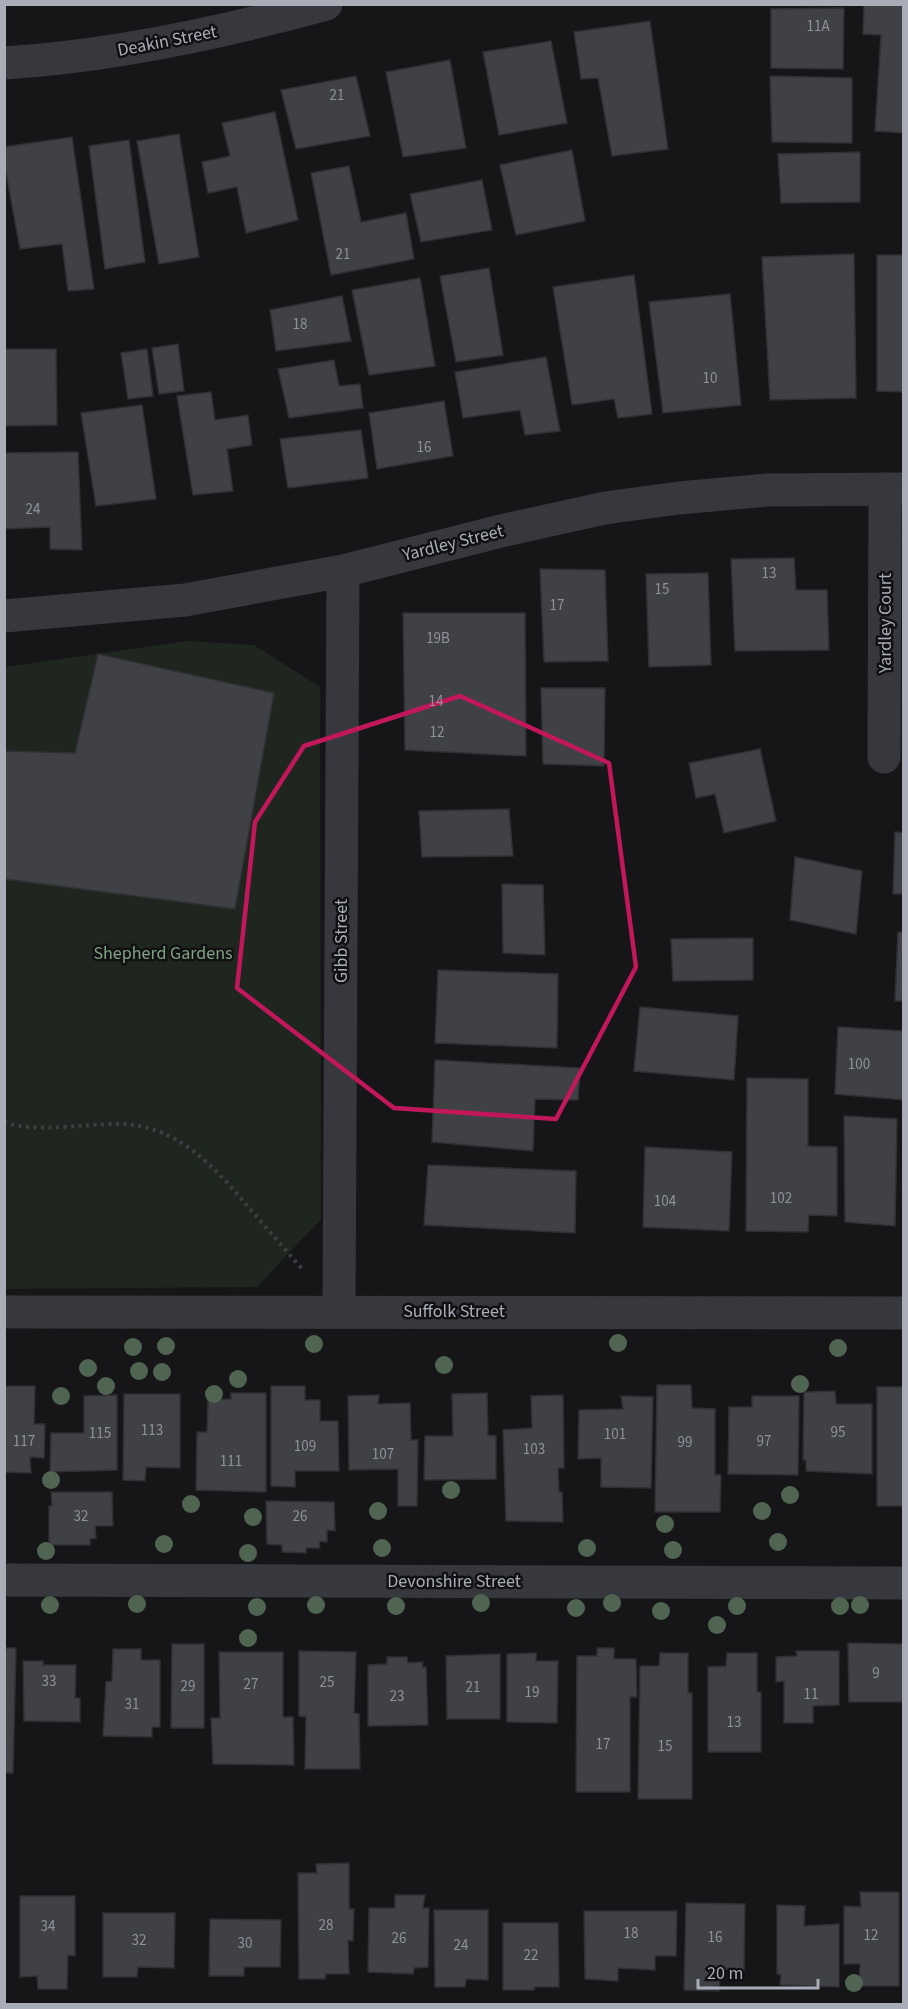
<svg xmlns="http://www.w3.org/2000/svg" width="908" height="2009" font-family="'Source Sans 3',sans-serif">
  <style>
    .green { fill: #1e261f }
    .building { fill: #404145; stroke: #303034; stroke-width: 1.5 }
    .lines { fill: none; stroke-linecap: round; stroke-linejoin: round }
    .path { stroke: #3d3f44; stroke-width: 4; stroke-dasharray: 3 4.5; stroke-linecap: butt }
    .minor { stroke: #37383d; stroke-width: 33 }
    .tree { fill: #506452 }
    .marked { fill: none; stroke: #c2185b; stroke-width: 4.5; stroke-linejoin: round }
    .labels { text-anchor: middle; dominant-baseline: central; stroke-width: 5; stroke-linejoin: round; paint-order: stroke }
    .number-label { font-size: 15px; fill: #8e929b }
    .street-label { font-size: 18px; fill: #a8adb8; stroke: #111113 }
    .park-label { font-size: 18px; fill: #7fa381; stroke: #111113 }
  </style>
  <rect width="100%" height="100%" fill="#161618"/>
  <path class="green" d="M188 641 254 645 320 687 321 1219 257 1287 5 1289 4 667Z"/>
  <g class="building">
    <path d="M864 4H904V133L875 131 881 35 863 34Z"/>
    <path d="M844 8 843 69 771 68V9Z"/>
    <path d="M650 21 668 149 612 156 598 78 581 79 574 32Z"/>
    <path d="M551 41 567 123 499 135 483 52Z"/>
    <path d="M450 60 466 148 403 157 386 72Z"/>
    <path d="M356 76 370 136 296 149 281 90Z"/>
    <path d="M770 76 852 78V143L772 142Z"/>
    <path d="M275 112 298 220 246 233 237 187 208 193 202 162 230 156 222 123Z"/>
    <path d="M179 134 199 257 159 264 137 141Z"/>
    <path d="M72 137 94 289 68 291 62 244 20 249 4 162V147Z"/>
    <path d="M129 140 145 262 105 269 89 146Z"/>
    <path d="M572 150 585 221 516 235 500 165Z"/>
    <path d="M860 152V202L781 203 778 154Z"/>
    <path d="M349 166 361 222 406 213 414 259 331 275 311 173Z"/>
    <path d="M482 180 492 230 421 242 410 194Z"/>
    <path d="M854 254 856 398 770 400 762 257Z"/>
    <path d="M877 255H904V392L877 391Z"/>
    <path d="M489 268 503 355 456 362 440 276Z"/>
    <path d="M634 275 652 414 618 418 614 399 572 405 553 287Z"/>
    <path d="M420 278 435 366 369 375 352 290Z"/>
    <path d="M730 294 741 405 663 413 649 302Z"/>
    <path d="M342 296 351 341 276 351 270 310Z"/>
    <path d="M178 344 184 391 159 394 152 348Z"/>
    <path d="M4 349H56L57 425 4 426Z"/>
    <path d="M147 349 153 396 128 399 121 353Z"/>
    <path d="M546 357 560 431 525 435 520 410 463 418 455 372Z"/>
    <path d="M334 360 339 386 360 384 363 408 289 418 278 369Z"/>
    <path d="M211 392 215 420 248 415 252 445 227 449 233 491 193 495 177 396Z"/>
    <path d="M444 401 453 456 377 469 369 413Z"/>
    <path d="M142 405 156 499 96 506 81 413Z"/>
    <path d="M361 430 368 478 288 488 280 439Z"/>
    <path d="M78 452 82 550 50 549V527L4 529V453Z"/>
    <path d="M794 558 796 590H827L829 650 735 651 731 559Z"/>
    <path d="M540 569 605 570 608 661 544 662Z"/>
    <path d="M708 573 711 665 649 667 646 574Z"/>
    <path d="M403 613H525L526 756 405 750Z"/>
    <path d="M98 654 274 693 235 909 4 879V751L75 753Z"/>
    <path d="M541 688H605L604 766 543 764Z"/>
    <path d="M760 749 776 821 724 833 715 794 696 798 689 763Z"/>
    <path d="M509 809 513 856 422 857 419 811Z"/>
    <path d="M895 832 904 833V894H893Z"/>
    <path d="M795 857 862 871 856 934 790 920Z"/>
    <path d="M502 884 543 885 545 955 503 953Z"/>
    <path d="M898 932H904V1001H895Z"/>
    <path d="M753 938V980L673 981 671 939Z"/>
    <path d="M438 970 558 974 557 1048 435 1043Z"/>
    <path d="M640 1007 738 1016 734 1080 634 1071Z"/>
    <path d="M838 1027 904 1031V1100L835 1094Z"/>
    <path d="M435 1060 580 1068 578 1100 535 1099 533 1151 432 1142Z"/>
    <path d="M747 1078 808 1079V1146L837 1147V1216L809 1215 808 1232 746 1231Z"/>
    <path d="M844 1116 897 1119 895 1226 845 1222Z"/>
    <path d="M645 1147 732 1152 729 1231 643 1227Z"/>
    <path d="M428 1165 576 1171 575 1233 424 1225Z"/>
    <path d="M657 1385H691L692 1408 715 1409V1475H721L720 1512H655Z"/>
    <path d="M4 1386H35L34 1424H45L44 1458 30 1457 31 1473 4 1472Z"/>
    <path d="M271 1386H305V1400H320V1421H338L339 1471H295V1487L271 1486Z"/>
    <rect x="877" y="1387" width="27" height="119"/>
    <path d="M835 1391 836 1404H872V1474L806 1471V1460H803L804 1392Z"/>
    <path d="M231 1393H266V1492L196 1490 197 1432H207L208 1400 231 1399Z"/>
    <path d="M487 1393 488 1435 496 1436V1479L424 1480 425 1436H453L452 1394Z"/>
    <path d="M124 1394H180V1468L146 1467 145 1481 123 1480Z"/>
    <path d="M117 1395V1470L50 1472 51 1433H84V1396Z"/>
    <path d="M379 1395 378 1404 410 1403 411 1440H418L417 1506H398V1469L349 1470 348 1396Z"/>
    <path d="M563 1395 564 1468H558L559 1492H562L563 1522 506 1521 503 1430 532 1428 531 1396Z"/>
    <path d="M621 1396 653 1397 651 1488 601 1487V1458L578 1459 579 1410 623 1409Z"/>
    <path d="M752 1396H799L798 1475 728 1474 729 1407H752Z"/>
    <path d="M51 1492H112L113 1526H95L96 1538 90 1539V1545H49V1506H52Z"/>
    <path d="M266 1501 334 1502 335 1531 327 1530V1542L319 1541 320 1548H306V1553L282 1552V1545L267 1544Z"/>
    <path d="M848 1643 904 1644V1702H849Z"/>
    <path d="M172 1644H204V1728H171Z"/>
    <path d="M4 1648H16L13 1773H4Z"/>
    <path d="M597 1648H614V1659H636L637 1697H630V1792H576L577 1656H597Z"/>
    <path d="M113 1649H141V1660H160V1727H152V1737L103 1736 106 1682 112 1681Z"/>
    <path d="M299 1651 356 1652 354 1713 359 1714 360 1769H305L306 1717 299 1716Z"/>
    <path d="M796 1651H839V1705L813 1706V1723H784V1681L776 1682V1657L797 1656Z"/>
    <path d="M219 1652H283V1717H293L294 1765 213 1764 211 1718H220Z"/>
    <path d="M536 1653V1661H558L557 1723 507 1722V1654Z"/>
    <path d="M660 1653H688V1693H692V1799H638L640 1666H659Z"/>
    <path d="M727 1653H757V1692H761V1752H708V1667L726 1666Z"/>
    <path d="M500 1654V1719H447L446 1656Z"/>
    <path d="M387 1657H407L408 1663 423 1662 422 1667H426L428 1725 368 1726V1665L387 1664Z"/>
    <path d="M23 1661H43V1665H76L75 1698H80V1722L24 1721Z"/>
    <path d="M349 1863V1909H354L353 1941 348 1940 349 1974H326L325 1979H299L298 1873H317L316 1864Z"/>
    <path d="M860 1892H899V1986H859L860 1964H844V1906L861 1907Z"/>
    <path d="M395 1895H425L423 1908H429L428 1967 414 1968 413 1974 368 1972 369 1908H395Z"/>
    <path d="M20 1896H75V1956L68 1955 67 1989H38L37 1976 20 1977Z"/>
    <path d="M686 1903 745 1904 744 1970 721 1969 719 1991 684 1990Z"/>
    <path d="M777 1905 805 1906 804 1926 839 1924V1987L780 1985 781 1975 777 1974Z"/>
    <path d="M434 1910H488V1980L466 1979 465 1987H435Z"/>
    <path d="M584 1911H677L676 1956H655V1970L618 1968V1981L585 1979Z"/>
    <path d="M103 1913H175L174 1968 138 1967 137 1977H103Z"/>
    <path d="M210 1919 281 1920 280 1967H244V1976H209Z"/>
    <path d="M503 1923H558L559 1987H534V1990H503Z"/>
  </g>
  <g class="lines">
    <path class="path" d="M4 1122C34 1133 86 1124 118 1124 178 1124 216 1169 251 1210 268 1230 285 1249 302 1269"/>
    <g class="minor">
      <path d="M4 63C114 56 221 33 326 4"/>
      <path d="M4 616 185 600 343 571 501 531 605 508 679 498 768 490 904 489"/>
      <path d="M884 757 885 489"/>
      <path d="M339 1311 343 571"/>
      <path d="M4 1312 904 1313"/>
      <path d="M4 1580 904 1583"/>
    </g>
  </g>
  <g class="tree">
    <circle cx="618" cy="1343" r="9"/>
    <circle cx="314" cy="1344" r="9"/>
    <circle cx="166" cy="1346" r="9"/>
    <circle cx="133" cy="1347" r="9"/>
    <circle cx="838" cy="1348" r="9"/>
    <circle cx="444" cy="1365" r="9"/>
    <circle cx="88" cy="1368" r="9"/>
    <circle cx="139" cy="1371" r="9"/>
    <circle cx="162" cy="1372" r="9"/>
    <circle cx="238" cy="1379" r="9"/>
    <circle cx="800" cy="1384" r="9"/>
    <circle cx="106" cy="1386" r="9"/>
    <circle cx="214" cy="1394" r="9"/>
    <circle cx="61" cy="1396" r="9"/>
    <circle cx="51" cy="1480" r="9"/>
    <circle cx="451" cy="1490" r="9"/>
    <circle cx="790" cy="1495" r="9"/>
    <circle cx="191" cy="1504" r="9"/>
    <circle cx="378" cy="1511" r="9"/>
    <circle cx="762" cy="1511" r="9"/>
    <circle cx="253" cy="1517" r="9"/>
    <circle cx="665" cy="1524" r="9"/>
    <circle cx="778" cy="1542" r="9"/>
    <circle cx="164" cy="1544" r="9"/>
    <circle cx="382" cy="1548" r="9"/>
    <circle cx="587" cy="1548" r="9"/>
    <circle cx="673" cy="1550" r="9"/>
    <circle cx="46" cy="1551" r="9"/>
    <circle cx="248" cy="1553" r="9"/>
    <circle cx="481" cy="1603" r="9"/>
    <circle cx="612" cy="1603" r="9"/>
    <circle cx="137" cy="1604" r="9"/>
    <circle cx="50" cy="1605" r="9"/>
    <circle cx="316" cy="1605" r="9"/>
    <circle cx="860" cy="1605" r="9"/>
    <circle cx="396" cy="1606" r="9"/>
    <circle cx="737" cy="1606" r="9"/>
    <circle cx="840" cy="1606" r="9"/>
    <circle cx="257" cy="1607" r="9"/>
    <circle cx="576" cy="1608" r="9"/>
    <circle cx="661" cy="1611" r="9"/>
    <circle cx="717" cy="1625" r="9"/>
    <circle cx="248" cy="1638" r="9"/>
    <circle cx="854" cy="1983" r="9"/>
  </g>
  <path class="marked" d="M460 696 609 763 636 967 556 1119 394 1108 237 988 255 822 304 746Z"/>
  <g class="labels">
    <g class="number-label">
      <text x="818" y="26">11A</text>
      <text x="337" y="95">21</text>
      <text x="343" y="254">21</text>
      <text x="300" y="324">18</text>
      <text x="710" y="378">10</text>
      <text x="424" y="447">16</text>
      <text x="33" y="509">24</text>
      <text x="769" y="573">13</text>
      <text x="662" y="589">15</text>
      <text x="557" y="605">17</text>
      <text x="438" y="638">19B</text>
      <text x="436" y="701">14</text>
      <text x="437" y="732">12</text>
      <text x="859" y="1064">100</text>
      <text x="781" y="1198">102</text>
      <text x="665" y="1201">104</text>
      <text x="152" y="1430">113</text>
      <text x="838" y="1432">95</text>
      <text x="100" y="1433">115</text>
      <text x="615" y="1434">101</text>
      <text x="24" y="1441">117</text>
      <text x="764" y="1441">97</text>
      <text x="685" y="1442">99</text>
      <text x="305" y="1446">109</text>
      <text x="534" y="1449">103</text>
      <text x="383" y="1454">107</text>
      <text x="231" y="1461">111</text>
      <text x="81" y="1516">32</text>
      <text x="300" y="1516">26</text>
      <text x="876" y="1673">9</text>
      <text x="49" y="1681">33</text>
      <text x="327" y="1682">25</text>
      <text x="251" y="1684">27</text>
      <text x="188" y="1686">29</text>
      <text x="473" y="1687">21</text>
      <text x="532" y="1692">19</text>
      <text x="811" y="1694">11</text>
      <text x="397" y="1696">23</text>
      <text x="132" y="1704">31</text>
      <text x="734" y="1722">13</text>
      <text x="603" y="1744">17</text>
      <text x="665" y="1746">15</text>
      <text x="326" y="1925">28</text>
      <text x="48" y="1926">34</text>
      <text x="631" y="1933">18</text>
      <text x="871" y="1935">12</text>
      <text x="715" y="1937">16</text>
      <text x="399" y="1938">26</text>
      <text x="139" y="1940">32</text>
      <text x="245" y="1943">30</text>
      <text x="461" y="1945">24</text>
      <text x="531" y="1955">22</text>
    </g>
    <g class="street-label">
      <text transform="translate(167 41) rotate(-11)">Deakin Street</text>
      <text transform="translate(453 543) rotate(-14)">Yardley Street</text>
      <text transform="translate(885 623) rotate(-90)">Yardley Court</text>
      <text transform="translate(341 941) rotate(-90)">Gibb Street</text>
      <text x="454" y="1311">Suffolk Street</text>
      <text x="454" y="1581">Devonshire Street</text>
    </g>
    <g class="park-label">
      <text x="163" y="953">Shepherd Gardens</text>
    </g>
  </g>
  <rect width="908" height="2009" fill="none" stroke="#a8adb8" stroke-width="12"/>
  <path d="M698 1979v9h120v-9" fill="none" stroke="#a8adb8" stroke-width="3"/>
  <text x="707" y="1979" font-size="18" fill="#a8adb8" stroke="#111113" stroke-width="4.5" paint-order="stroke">20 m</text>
</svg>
